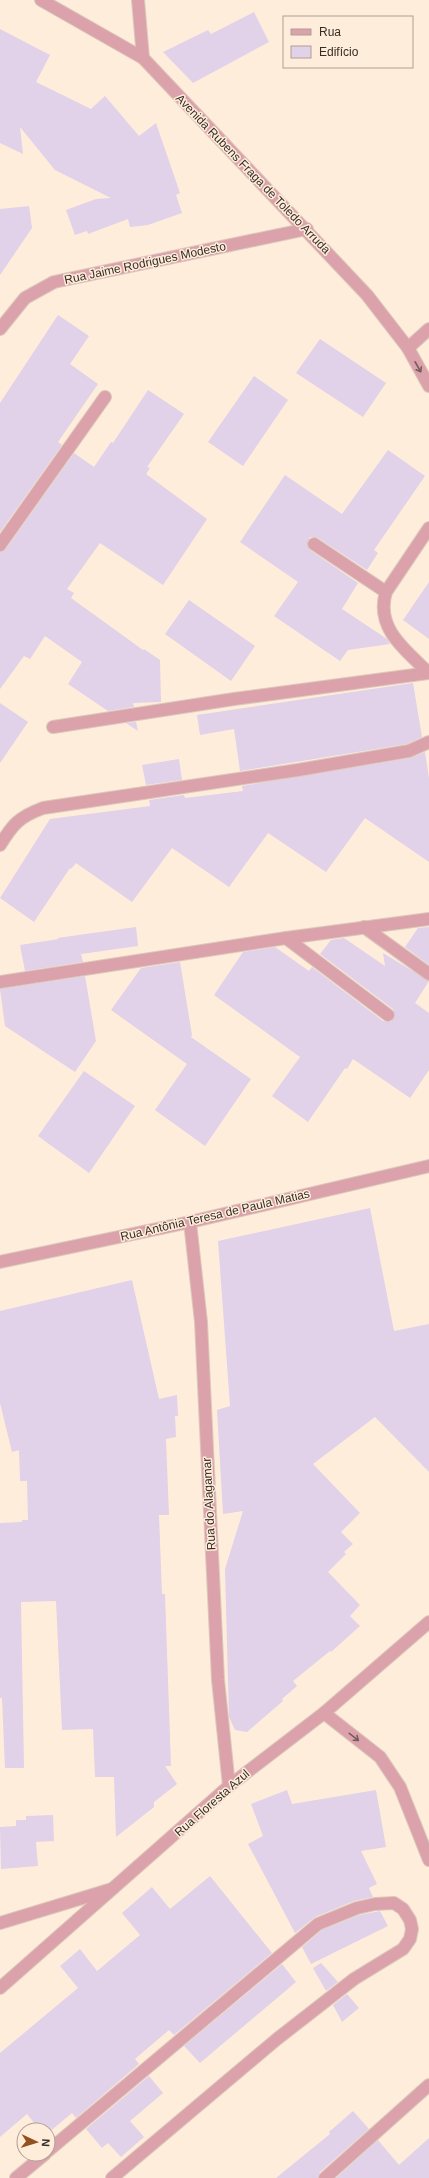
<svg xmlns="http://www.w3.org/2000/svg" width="429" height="2178" font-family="Arial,sans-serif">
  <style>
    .building { fill: #e1d1e9 }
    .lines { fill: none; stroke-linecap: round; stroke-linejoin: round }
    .service-casing { stroke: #dbcabb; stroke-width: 14 }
    .minor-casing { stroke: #dbcabb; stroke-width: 14 }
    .tertiary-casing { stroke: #dbcabb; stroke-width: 14 }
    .service { stroke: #dca2ab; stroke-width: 12 }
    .minor { stroke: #dca2ab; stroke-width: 12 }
    .tertiary { stroke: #dca2ab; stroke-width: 12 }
    .oneway { stroke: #785c5b }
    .labels { text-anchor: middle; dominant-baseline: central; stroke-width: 3; stroke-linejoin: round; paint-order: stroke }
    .street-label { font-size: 12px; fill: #362d25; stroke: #ffeddc }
  </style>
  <rect width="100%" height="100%" fill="#ffeddc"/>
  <g class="building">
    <path d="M254 12 269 42 193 83 163 52 208 30 211 34Z"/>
    <path d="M0 29 50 55 36 82 91 109 105 96 139 136 156 123 180 193 176 195 182 213 148 225 130 227 128 219 88 234 87 231 75 235 66 210 96 199 111 198 55 170 20 127 23 154 0 143Z"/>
    <path d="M29 206 32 228 0 275V209Z"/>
    <path d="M58 315 89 336 70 364 98 384 58 442 62 445 0 532V403Z"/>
    <path d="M320 339 386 383 363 417 296 373Z"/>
    <path d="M254 376 288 400 243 466 208 442Z"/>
    <path d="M148 390 184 414 147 467 150 468 146 474 207 519 163 585 100 543 67 589 74 593 71 598 143 650 144 649 160 660 161 702 133 703 134 707 108 711 68 684 82 662 45 636 30 659 24 656 0 689V552L6 549 74 453 94 467 111 442 113 443Z"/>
    <path d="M388 450 425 476 374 550 378 553 367 570 318 538 310 537 307 543 310 550 358 583 342 609 387 639 390 644 348 650 340 661 274 616 298 582 240 542 285 475 342 514Z"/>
    <path d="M429 582V639L403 620Z"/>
    <path d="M189 600 255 646 231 681 165 634Z"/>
    <path d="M413 683 422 737 407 744 240 771 234 729 200 735 197 715Z"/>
    <path d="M0 703 28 722 0 763Z"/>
    <path d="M136 722 138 731 126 723Z"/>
    <path d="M425 752 429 778V862L365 818 326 872 268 833 229 887 172 848 132 902 76 863 71 869 70 868 34 922 0 898 50 819 150 806 149 800 184 795 185 798 243 791 242 786 410 758Z"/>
    <path d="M179 759 182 780 146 785 142 765Z"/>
    <path d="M136 927 138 946 81 954 83 962 25 971 20 945 59 939 57 938Z"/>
    <path d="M429 927V965L405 947 418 928Z"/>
    <path d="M344 938 385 966 383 953 429 981 415 1003 429 1013V1070L410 1098 353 1059 347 1069 345 1068 308 1122 272 1096 300 1057 214 995 243 952 275 947 309 971 312 967 383 1021 391 1022 395 1016 393 1009 320 954 331 940Z"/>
    <path d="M180 962 192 1035 191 1037 251 1079 205 1146 155 1110 187 1064 111 1010 141 968Z"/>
    <path d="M85 976 96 1041 75 1072 5 1026 0 989Z"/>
    <path d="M84 1071 135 1106 89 1173 38 1136Z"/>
    <path d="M370 1208 394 1331 429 1324V1472L375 1417 313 1464 360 1513 341 1532 353 1544 344 1552 346 1554 328 1572 360 1605 350 1616 360 1626 331 1652 330 1651 293 1681 297 1686 282 1699 283 1701 247 1732 235 1730 229 1717 225 1569 243 1511 223 1514 217 1410 230 1406 218 1241Z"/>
    <path d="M132 1280 159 1399 177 1395 178 1416H175L176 1437 166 1439 169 1515H159L162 1594H165L171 1766H165L177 1784 154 1802V1807L116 1837 114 1777H95L93 1729 62 1730 56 1601 21 1602 24 1768H5L2 1698H0V1523L22 1522V1520H28L27 1481H20L19 1450 12 1452 0 1403V1311Z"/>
    <path d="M287 1790 292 1804 376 1790 386 1847 361 1851 377 1884 369 1888 373 1897 354 1901 315 1917 295 1933 248 1844 263 1836 251 1804Z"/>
    <path d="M53 1815 54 1841 36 1842 38 1866 1 1869 0 1827 16 1826V1820H26V1816Z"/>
    <path d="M210 1876 272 1953 174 2035 169 2030 135 2059 139 2064 76 2118 72 2113 48 2133V2130H40L27 2114 0 2137V2053L78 1988 60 1966 80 1949 97 1971 140 1935 122 1913 152 1887 170 1909Z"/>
    <path d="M380 1911 388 1926 311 1964 302 1947 322 1930 359 1915Z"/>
    <path d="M321 1963 338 1982 326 1991 313 1968Z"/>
    <path d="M282 1964 296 1982 200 2063 184 2046Z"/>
    <path d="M347 1994 359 2008 342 2022 333 2005Z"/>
    <path d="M149 2076 163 2093 130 2121 144 2137 121 2157 108 2143 102 2148 86 2129Z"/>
    <path d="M353 2111 369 2129 320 2172 318 2178H276L330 2134 329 2132Z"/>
    <path d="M429 2138V2178H336L378 2140 399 2165Z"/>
  </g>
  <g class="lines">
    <defs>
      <g id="service">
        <path d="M408 348 429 329"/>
        <path d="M429 528 386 592C375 628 405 650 429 673"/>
        <path d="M314 544 386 592"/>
        <path d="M364 927 429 974"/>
        <path d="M286 938 388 1015"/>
      </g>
      <g id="minor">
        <path d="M138 0 143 58"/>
        <path d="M0 329 25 298 54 282 307 229"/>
        <path d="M0 545 105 397"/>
        <path d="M53 727 234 699 429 673"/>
        <path d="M0 845C13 824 19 817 43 808L298 770 409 751 429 742"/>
        <path d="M0 982 286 938 429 919"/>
        <path d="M190 1222 201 1322 218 1680 229 1786"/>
        <path d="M0 1262 190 1222 429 1166"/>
        <path d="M324 1713 380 1757 400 1787 429 1860"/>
        <path d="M0 1923 112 1889"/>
        <path d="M0 1988 229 1786 324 1713 429 1622"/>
        <path d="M48 2151 318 1924 357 1908 375 1904 394 1903 403 1909 410 1920 412 1929 410 1939 403 1949 354 1979 277 2039 112 2178"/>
        <path d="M16 2178 45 2154"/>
        <path d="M325 2178 429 2085"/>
      </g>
      <path id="tertiary" d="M41 0 143 58 367 295 408 348 429 386"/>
    </defs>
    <use href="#service" class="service-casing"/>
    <use href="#minor" class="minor-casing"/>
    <use href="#tertiary" class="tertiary-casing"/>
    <use href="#service" class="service"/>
    <use href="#minor" class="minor"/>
    <use href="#tertiary" class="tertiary"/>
  </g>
  <defs><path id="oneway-shaft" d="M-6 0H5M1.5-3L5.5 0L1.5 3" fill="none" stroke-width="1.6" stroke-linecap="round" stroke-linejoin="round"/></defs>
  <g class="oneway">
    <use href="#oneway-shaft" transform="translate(418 367) rotate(61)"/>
    <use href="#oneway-shaft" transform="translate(354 1737) rotate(38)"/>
  </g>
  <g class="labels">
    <g class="street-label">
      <text transform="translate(253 174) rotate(46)">Avenida Rubens Fraga de Toledo Arruda</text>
      <text transform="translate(145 263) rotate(-12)">Rua Jaime Rodrigues Modesto</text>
      <text transform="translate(215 1215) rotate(-13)">Rua Antônia Teresa de Paula Matias</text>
      <text transform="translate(209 1504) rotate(-93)">Rua do Alagamar</text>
      <text transform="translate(212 1803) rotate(-41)">Rua Floresta Azul</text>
    </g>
  </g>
  <rect x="283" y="16" width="130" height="52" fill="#ffeddc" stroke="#afa093"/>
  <rect x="291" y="29" width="20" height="6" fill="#dca2ab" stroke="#afa093"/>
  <text x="319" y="36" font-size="12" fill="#362d25">Rua</text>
  <rect x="291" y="46" width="20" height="12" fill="#e1d1e9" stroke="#afa093"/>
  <text x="319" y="56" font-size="12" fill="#362d25">Edifício</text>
  <g transform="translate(36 2142) rotate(94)"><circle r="19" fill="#ffeddc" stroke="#afa093"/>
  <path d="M0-3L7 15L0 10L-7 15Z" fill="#935120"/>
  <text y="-6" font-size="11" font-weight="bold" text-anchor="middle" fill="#362d25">N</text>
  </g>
</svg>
